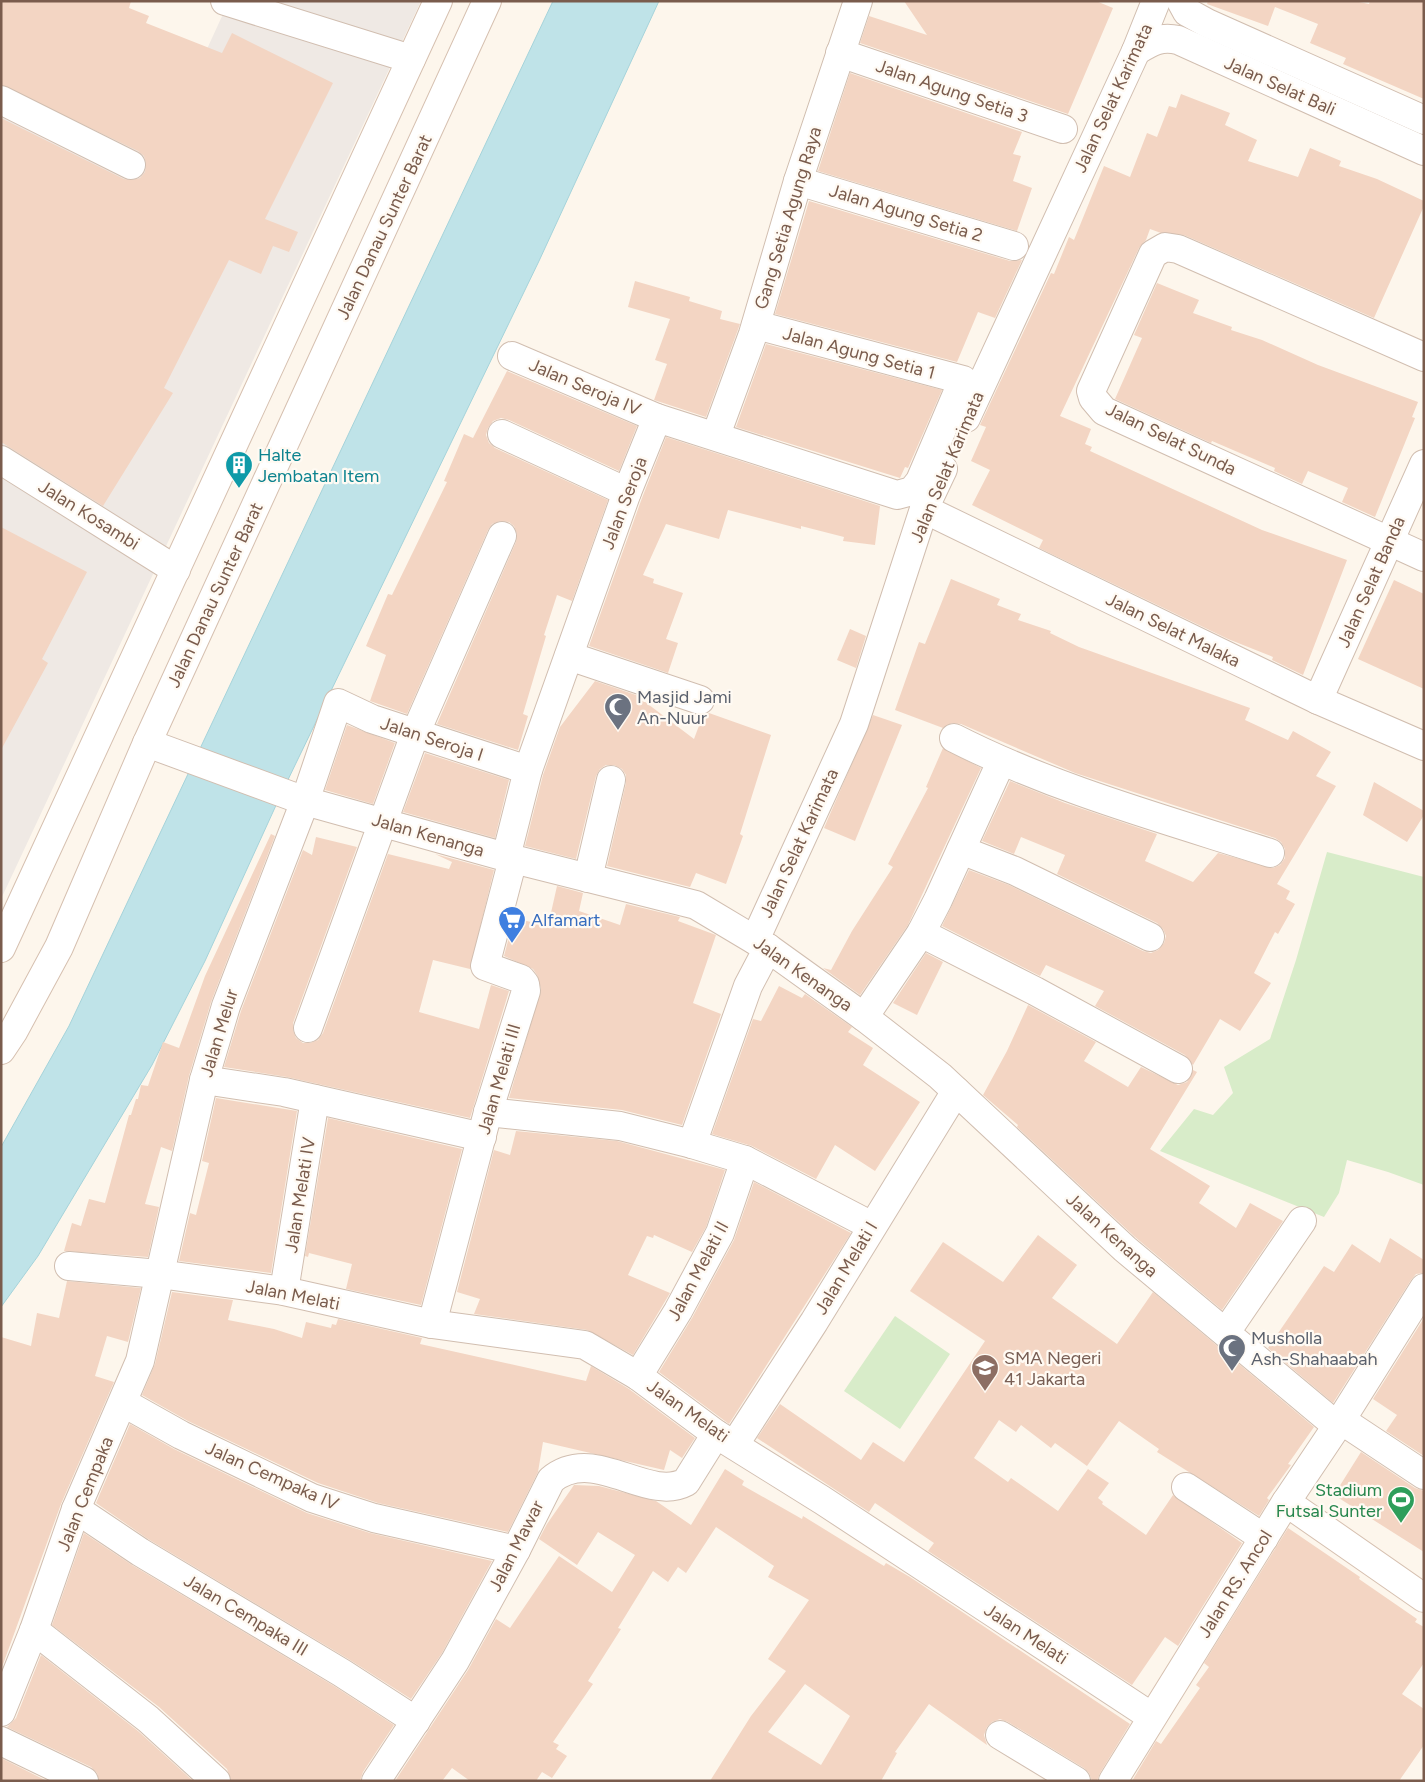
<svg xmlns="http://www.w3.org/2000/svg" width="1425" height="1782" font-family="Figtree,sans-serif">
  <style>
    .industrial { fill: #efe9e4 }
    .green { fill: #d8ecc9 }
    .water { fill: #bfe3e8; stroke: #a5d3da }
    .building { fill: #f3d5c3; fill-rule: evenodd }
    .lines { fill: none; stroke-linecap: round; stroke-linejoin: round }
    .street-casing { stroke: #d1beb0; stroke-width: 30 }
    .secondary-casing { stroke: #d6c0b0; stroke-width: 30 }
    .street { stroke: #fff; stroke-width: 28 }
    .secondary { stroke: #fff; stroke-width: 28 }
    .labels { text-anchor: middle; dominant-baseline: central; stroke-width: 4.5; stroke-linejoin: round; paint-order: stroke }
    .street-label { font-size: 18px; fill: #7a5c4d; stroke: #fffaf3 }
    .culture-label { font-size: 18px; fill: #0d838f; stroke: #fffaf3; text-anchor: start }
    .worship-label { font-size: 18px; fill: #5b616d; stroke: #fffaf3; text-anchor: start }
    .shop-label { font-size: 18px; fill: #366cbe; stroke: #fffaf3; text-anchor: start }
    .education-label { font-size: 18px; fill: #785e54; stroke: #fffaf3; text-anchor: start }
    .leisure-label { font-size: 18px; fill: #27864d; stroke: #fffaf3; text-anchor: end }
  </style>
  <rect width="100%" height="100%" fill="#fdf6ec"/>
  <path class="industrial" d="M229 1H421L1 899V118L40 68 168 134Z"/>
  <g class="green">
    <path d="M1327 852 1424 877V1185L1388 1172 1347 1160 1339 1193 1324 1217 1160 1151 1194 1109 1213 1115 1233 1093 1224 1067 1270 1039 1296 960Z"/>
    <path d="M895 1316 950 1354 900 1429 844 1391Z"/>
  </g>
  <path class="water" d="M553 1H659L539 261 283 790 205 961 152 1065 38 1256 1 1307V1147L69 1026Z"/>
  <g class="building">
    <path d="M1 1H131L129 8 149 16 146 23 222 53 232 33 333 83 265 219 298 232 289 252 273 246 261 274 229 260 164 388 173 393 103 506 1 442V118L124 179 132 180 140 178 145 172 146 164 144 156 138 151 1 85Z"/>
    <path d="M904 1H1096L1113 8 1068 114 860 43 869 16 927 35Z"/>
    <path d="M1208 1H1354L1369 4 1370 1H1424V99L1343 64 1346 58 1310 43 1318 24 1275 7 1268 26 1207 4Z"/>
    <path d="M850 73 1022 132 1013 154 1021 156 1013 181 1032 188 1017 231 818 171Z"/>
    <path d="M1181 94 1230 113 1225 125 1257 140 1248 161 1298 177 1310 148 1341 161 1339 166 1377 179 1424 201V206L1374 318 1184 235 1161 233 1150 229 1146 240 1139 248 1060 416 1091 429 1085 444 1092 447 1090 451 1262 530 1347 560 1303 675 1272 660 1273 657 1228 639 1039 548 1043 540 972 505 990 470 971 461 986 427 980 425 1051 273 1054 274 1069 237 1074 240 1104 166 1130 177 1147 133 1157 137 1169 106 1176 108Z"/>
    <path d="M809 201 1010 261 1022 260 995 318 978 312 957 362 775 314Z"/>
    <path d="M635 281 690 297 689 301 722 311 720 319 740 324 706 417 654 400 667 364 655 360 670 319 628 307Z"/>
    <path d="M1157 283 1199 300 1193 313 1232 327 1231 330 1262 340 1318 365 1418 402 1412 417 1415 418 1375 517 1342 502 1348 488 1308 471 1302 484 1274 471 1275 468 1212 441 1211 443 1115 399 1142 338 1134 335Z"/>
    <path d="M766 344 942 390 908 468 905 467 900 478 736 427Z"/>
    <path d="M507 371 637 426 619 471 509 420 501 418 493 421 488 428 486 435 489 443 495 448 608 500 572 601 557 595 544 635 546 636 523 714 528 716 518 750 437 724 516 542 517 534 514 526 509 522 500 521 492 524 488 530 407 714 370 701 386 655 366 646 388 594 392 595 447 482 444 481 464 434 473 438Z"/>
    <path d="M666 437 880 506 875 545 843 541 844 537 801 526V529L728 510 719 539 666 524 643 575 654 579 653 583 683 593 666 639 678 643 668 673 589 646 642 498Z"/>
    <path d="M1 527 87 572 42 659 48 663 1 750Z"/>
    <path d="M951 579 1000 599 997 605 1021 614 1018 620 1051 631 1050 633 1079 647 1250 708 1245 720 1288 740 1293 731 1331 752 1316 776 1336 786 1277 884 1290 891 1286 899 1295 904 1278 934 1275 932 1254 973 1271 983 1240 1031 1220 1019 1193 1065 1185 1055 1095 1006 1104 991 1046 965 1040 976 942 926 969 870 1009 885 1143 951 1151 953 1158 950 1164 943 1166 936 1163 929 1157 923 1057 874 1065 855 1021 837 1014 854 982 841 1010 781 1065 803 1157 834 1145 861 1193 882 1218 853 1273 868 1280 865 1285 858V849L1281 842 1275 838 1075 773 961 724 952 723 943 728 895 710 919 642 925 644Z"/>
    <path d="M1394 580 1424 594V689L1358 659Z"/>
    <path d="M850 629 866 636 856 668 837 660Z"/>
    <path d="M595 681 636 695 694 739 703 715 709 713 771 735 740 834 743 836 726 884 696 873 690 887 607 866 626 783V775L622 769 614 765H606L600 769 596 776 576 859 525 846 543 775 560 727Z"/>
    <path d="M873 715 902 725 855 841 824 828Z"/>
    <path d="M347 725 395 743 373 804 325 790Z"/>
    <path d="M943 748 981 768 908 925 860 995 823 968 831 970 852 931 893 867 888 864 928 788 926 787Z"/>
    <path d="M425 753 509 780 495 838 403 812Z"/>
    <path d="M1374 782 1424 811V815L1407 842 1363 815Z"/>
    <path d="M271 834 275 836 211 1002 189 1076 172 1151 161 1147 145 1204 159 1207 148 1257 64 1251 72 1223 81 1226 89 1199 105 1203 129 1115H131L136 1099H138L141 1085 148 1086 163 1042 179 1048 205 976Z"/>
    <path d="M316 837 357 847 293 1023V1030L296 1038 303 1043H310L318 1040 323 1033 388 854 449 869 452 862 435 854 494 870 470 969 433 960 419 1012 479 1029 491 985 509 991 470 1118 287 1077 224 1067 241 1011 303 850 312 855Z"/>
    <path d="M557 886 583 893 579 911 620 925 626 904 680 917 678 921 716 935 693 1003 721 1014 682 1125 622 1110 509 1098 541 989 537 975 533 969 504 956 514 918 548 926Z"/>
    <path d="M926 953 943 962 917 1015 893 1003Z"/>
    <path d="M779 986 802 998 805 994 852 1027 848 1032 873 1048 863 1065 920 1102 875 1171 835 1145 816 1179 752 1146 712 1134 753 1019 761 1021Z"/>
    <path d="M1028 1005 1096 1042 1084 1061 1128 1087 1141 1067 1178 1085 1187 1082 1193 1070 1197 1072 1150 1149 1210 1186 1199 1203 1236 1228 1250 1203 1283 1221 1222 1310 1135 1237 1017 1127 1018 1125 983 1095 1007 1051Z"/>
    <path d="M216 1098 297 1111 271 1273 179 1261 190 1213 196 1215 209 1163 202 1161Z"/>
    <path d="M328 1118 462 1149 421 1305 346 1289 352 1264 309 1253 308 1257 305 1256Z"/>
    <path d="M516 1131 617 1141 725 1170 706 1227 692 1252 654 1235 653 1238 647 1236 628 1275 670 1293 633 1355 587 1330 474 1314 480 1299 457 1292 494 1150 510 1155Z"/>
    <path d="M754 1182 851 1233 729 1424 659 1372 692 1318 734 1240Z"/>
    <path d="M1038 1235 1077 1265 1052 1298 1117 1344 1153 1292 1314 1427 1288 1464 1291 1465 1267 1498 1269 1500 1259 1516 1157 1452 1159 1449 1119 1421 1087 1466 1055 1443 1051 1448 1021 1425 1016 1432 999 1420 974 1458 1008 1482 1011 1478 1058 1511 1088 1469 1109 1483 1098 1498 1103 1502 1102 1504 1146 1535 1173 1495 1242 1543 1178 1646 1165 1637 1132 1685 928 1551 934 1543 875 1503 869 1512 757 1438 780 1404 861 1460 873 1442 904 1462 985 1341 910 1291 943 1242 1003 1282Z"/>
    <path d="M1390 1238 1424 1260V1273L1416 1274 1411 1280 1333 1403 1268 1348 1324 1266 1334 1272 1352 1244 1380 1263Z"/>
    <path d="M67 1281 141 1288 128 1342 107 1336 95 1376 114 1382 61 1504 1 1670V1337L31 1346 37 1313 59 1318Z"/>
    <path d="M172 1292 233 1300 228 1320 274 1329 302 1338 306 1322 331 1328 332 1324 336 1325 338 1319 422 1338 420 1344 586 1381 591 1366 629 1389 695 1438 682 1458 670 1450 664 1470 543 1442 538 1472 508 1532 378 1503 318 1483 188 1421 142 1395 155 1364Z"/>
    <path d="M1424 1318V1456L1386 1431 1397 1415 1373 1399Z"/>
    <path d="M130 1424 174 1449 307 1513 370 1533 492 1561 442 1653 411 1699 350 1660 148 1539 96 1503Z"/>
    <path d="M1361 1452 1415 1488 1424 1491V1552L1334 1495Z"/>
    <path d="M725 1469 744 1481 742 1485 802 1519 803 1516 884 1566 886 1563 910 1577 1130 1724 1100 1773 1097 1781H1092L1089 1773 1084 1768 1008 1722 1000 1719 992 1722 987 1727 984 1735 987 1745 929 1704 895 1752 897 1753 881 1781H710L751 1716 786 1671 768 1659 809 1600 768 1577 774 1566 716 1527 686 1573 678 1567 668 1582 653 1571 618 1628 621 1629 588 1681 593 1684 553 1742 559 1745 556 1749 567 1756 552 1778 542 1772 536 1781H470L452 1768 442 1781H395L468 1670 496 1619 510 1628 559 1556 612 1592 635 1555 598 1532 577 1565 539 1539 547 1524 574 1485 599 1486 656 1501 691 1525ZM805 1684 850 1716 821 1765 768 1732Z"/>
    <path d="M1288 1528 1360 1577 1359 1579 1417 1619 1415 1622 1424 1627V1663L1402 1694 1424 1709V1745L1399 1781H1132L1156 1741 1161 1744 1200 1688 1196 1685 1209 1667 1204 1663Z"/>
    <path d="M84 1533 132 1565 334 1686 394 1725 363 1772 360 1781H231L227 1769 159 1707 52 1625Z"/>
    <path d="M41 1655 138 1731 193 1781H99L97 1773 91 1767 7 1727 16 1718Z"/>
    <path d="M1 1758 47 1781H1Z"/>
  </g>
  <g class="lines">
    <defs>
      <g id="street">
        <path d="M225 1 411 59"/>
        <path d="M1181 1 1187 12 1207 23 1424 120"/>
        <path d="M1136 51C1151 42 1160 36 1178 40L1424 151"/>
        <path d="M840 53 1063 129"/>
        <path d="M1 100 131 165"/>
        <path d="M798 181 1014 246"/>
        <path d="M512 356 657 418"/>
        <path d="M1424 357 1178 249 1165 247 1153 254 1091 391 1093 398 1104 411 1424 557"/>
        <path d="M966 418 1136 51 1156 1"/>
        <path d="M502 434 627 492"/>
        <path d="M716 435 753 334 798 181 858 1"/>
        <path d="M1 460 176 570"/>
        <path d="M924 509 1318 700 1424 746"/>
        <path d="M569 656 700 700"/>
        <path d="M1318 700 1424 464"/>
        <path d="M954 738C1054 789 1164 819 1270 853"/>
        <path d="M147 743 305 801 513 859 696 905 768 948 864 1017 940 1076 1125 1249 1337 1426"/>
        <path d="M961 850 1015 871 1150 937"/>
        <path d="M506 857 528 770 627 492 657 418 897 495 912 491 920 481 963 380 756 325"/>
        <path d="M588 878 611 780"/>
        <path d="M921 933 1035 991 1178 1069"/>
        <path d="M755 940 854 724 924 509 943 469"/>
        <path d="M864 1017 921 933 938 900 1001 762"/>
        <path d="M308 1028 415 734 502 536"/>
        <path d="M204 1080 284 1092 482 1137"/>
        <path d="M488 1112 620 1126 692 1144 745 1160 872 1226"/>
        <path d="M692 1144 748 986 768 948"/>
        <path d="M69 1266 159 1274 284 1291 432 1324 585 1345 638 1376 716 1434 822 1500 1152 1717"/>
        <path d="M284 1291 315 1099"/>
        <path d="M432 1324 488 1112 526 991 525 984 521 979 485 966 513 859"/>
        <path d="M1226 1332 1302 1221"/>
        <path d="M638 1376 678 1311 720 1233 745 1160"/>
        <path d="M124 1403 181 1435 312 1498 374 1518 516 1550"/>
        <path d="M1341 1420 1424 1475"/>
        <path d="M735 1444 814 1322 956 1091"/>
        <path d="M1186 1487 1264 1538"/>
        <path d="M1286 1502 1341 1420 1424 1288"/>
        <path d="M76 1509 140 1552 342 1673 416 1721"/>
        <path d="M34 1630 148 1719 216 1781"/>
        <path d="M1 1712 34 1630 76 1509 140 1361 204 1080 226 1006 305 801 338 703 372 719 528 770"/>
        <path d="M1000 1735 1076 1781"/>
        <path d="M1 1741 84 1781"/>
        <path d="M376 1781 455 1661 516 1550 551 1480C594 1444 647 1503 686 1482L716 1434"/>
      </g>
      <g id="secondary">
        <path d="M1 948 438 1"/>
        <path d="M1 1050 13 1032 59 947 147 743 487 1"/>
        <path d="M1113 1781 1286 1502 1424 1598"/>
      </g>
    </defs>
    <use href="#street" class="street-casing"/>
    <use href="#secondary" class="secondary-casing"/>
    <use href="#street" class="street"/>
    <use href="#secondary" class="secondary"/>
  </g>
  <defs>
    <symbol id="building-pin" viewBox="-11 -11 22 30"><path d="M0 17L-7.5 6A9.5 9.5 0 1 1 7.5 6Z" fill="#0f9aa8" stroke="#fffaf3"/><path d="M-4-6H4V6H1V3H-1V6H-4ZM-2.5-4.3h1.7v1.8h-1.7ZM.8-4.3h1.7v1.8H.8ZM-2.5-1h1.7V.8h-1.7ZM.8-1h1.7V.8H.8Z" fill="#fff"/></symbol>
    <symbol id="mosque-pin" viewBox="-11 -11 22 30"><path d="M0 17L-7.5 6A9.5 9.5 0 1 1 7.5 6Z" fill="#6b7280" stroke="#fffaf3"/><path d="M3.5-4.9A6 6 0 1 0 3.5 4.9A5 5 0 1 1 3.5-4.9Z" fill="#fff"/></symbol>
    <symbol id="supermarket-pin" viewBox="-11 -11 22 30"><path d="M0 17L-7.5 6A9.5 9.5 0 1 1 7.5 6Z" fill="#3f7fe0" stroke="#fffaf3"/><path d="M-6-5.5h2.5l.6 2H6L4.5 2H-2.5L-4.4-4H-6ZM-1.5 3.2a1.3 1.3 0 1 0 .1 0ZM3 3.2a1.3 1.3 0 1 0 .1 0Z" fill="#fff"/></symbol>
    <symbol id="school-pin" viewBox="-11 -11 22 30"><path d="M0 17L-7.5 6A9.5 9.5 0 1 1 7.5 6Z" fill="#8d6e63" stroke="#fffaf3"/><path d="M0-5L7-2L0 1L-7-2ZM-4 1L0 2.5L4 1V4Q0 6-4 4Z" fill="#fff"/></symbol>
    <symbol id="stadium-pin" viewBox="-11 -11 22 30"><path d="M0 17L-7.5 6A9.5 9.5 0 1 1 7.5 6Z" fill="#2e9e5b" stroke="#fffaf3"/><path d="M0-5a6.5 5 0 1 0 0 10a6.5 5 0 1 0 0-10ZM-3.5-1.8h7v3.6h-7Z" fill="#fff"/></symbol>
  </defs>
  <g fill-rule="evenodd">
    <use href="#building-pin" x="223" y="449" width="32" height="43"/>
    <use href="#mosque-pin" x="602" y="691" width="32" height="43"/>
    <use href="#supermarket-pin" x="496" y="904" width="32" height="43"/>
    <use href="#mosque-pin" x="1216" y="1332" width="32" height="43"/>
    <use href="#school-pin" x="969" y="1352" width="32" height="43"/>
    <use href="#stadium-pin" x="1385" y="1484" width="32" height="43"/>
  </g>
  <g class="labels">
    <g class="street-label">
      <text transform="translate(1280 86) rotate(24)">Jalan Selat Bali</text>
      <text transform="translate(952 91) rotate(19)">Jalan Agung Setia 3</text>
      <text transform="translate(1113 98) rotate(-65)">Jalan Selat Karimata</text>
      <text transform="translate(906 213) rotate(17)">Jalan Agung Setia 2</text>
      <text transform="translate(788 218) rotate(-73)">Gang Setia Agung Raya</text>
      <text transform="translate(384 227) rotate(-65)">Jalan Danau Sunter Barat</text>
      <text transform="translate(859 353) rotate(15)">Jalan Agung Setia 1</text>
      <text transform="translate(585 387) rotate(23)">Jalan Seroja IV</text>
      <text transform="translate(1171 439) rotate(26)">Jalan Selat Sunda</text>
      <text transform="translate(947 467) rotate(-67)">Jalan Selat Karimata</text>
      <text transform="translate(624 503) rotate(-69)">Jalan Seroja</text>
      <text transform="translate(89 515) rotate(32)">Jalan Kosambi</text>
      <text transform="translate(1371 582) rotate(-66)">Jalan Selat Banda</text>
      <text transform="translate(215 595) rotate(-65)">Jalan Danau Sunter Barat</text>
      <text transform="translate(1173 630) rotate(26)">Jalan Selat Malaka</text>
      <text transform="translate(432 739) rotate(18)">Jalan Seroja I</text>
      <text transform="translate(428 835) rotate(16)">Jalan Kenanga</text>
      <text transform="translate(799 843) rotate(-65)">Jalan Selat Karimata</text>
      <text transform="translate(803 974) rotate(35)">Jalan Kenanga</text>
      <text transform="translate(219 1033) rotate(-73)">Jalan Melur</text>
      <text transform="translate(499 1079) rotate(-74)">Jalan Melati III</text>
      <text transform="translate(300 1195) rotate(-81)">Jalan Melati IV</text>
      <text transform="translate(1112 1235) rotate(42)">Jalan Kenanga</text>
      <text transform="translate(846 1268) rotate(-59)">Jalan Melati I</text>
      <text transform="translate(698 1271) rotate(-62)">Jalan Melati II</text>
      <text transform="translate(293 1295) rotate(11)">Jalan Melati</text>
      <text transform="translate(688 1411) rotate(35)">Jalan Melati</text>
      <text transform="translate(272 1476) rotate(24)">Jalan Cempaka IV</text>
      <text transform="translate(85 1494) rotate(-68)">Jalan Cempaka</text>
      <text transform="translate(516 1546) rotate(-63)">Jalan Mawar</text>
      <text transform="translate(1235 1584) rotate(-58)">Jalan RS. Ancol</text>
      <text transform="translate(246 1615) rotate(31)">Jalan Cempaka III</text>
      <text transform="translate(1026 1634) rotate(33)">Jalan Melati</text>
    </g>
    <g class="culture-label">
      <text x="258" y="455">Halte<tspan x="258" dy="21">Jembatan Item</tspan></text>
    </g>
    <g class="worship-label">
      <text x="637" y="697">Masjid Jami<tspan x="637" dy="21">An-Nuur</tspan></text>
      <text x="1251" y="1338">Musholla<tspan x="1251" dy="21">Ash-Shahaabah</tspan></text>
    </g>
    <g class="shop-label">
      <text x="531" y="920">Alfamart</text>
    </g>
    <g class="education-label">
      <text x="1004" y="1358">SMA Negeri<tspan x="1004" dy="21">41 Jakarta</tspan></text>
    </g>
    <g class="leisure-label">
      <text x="1382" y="1490">Stadium<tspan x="1382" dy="21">Futsal Sunter</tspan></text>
    </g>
  </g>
  <rect width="1425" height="1782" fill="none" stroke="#7a5c4d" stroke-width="5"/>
</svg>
